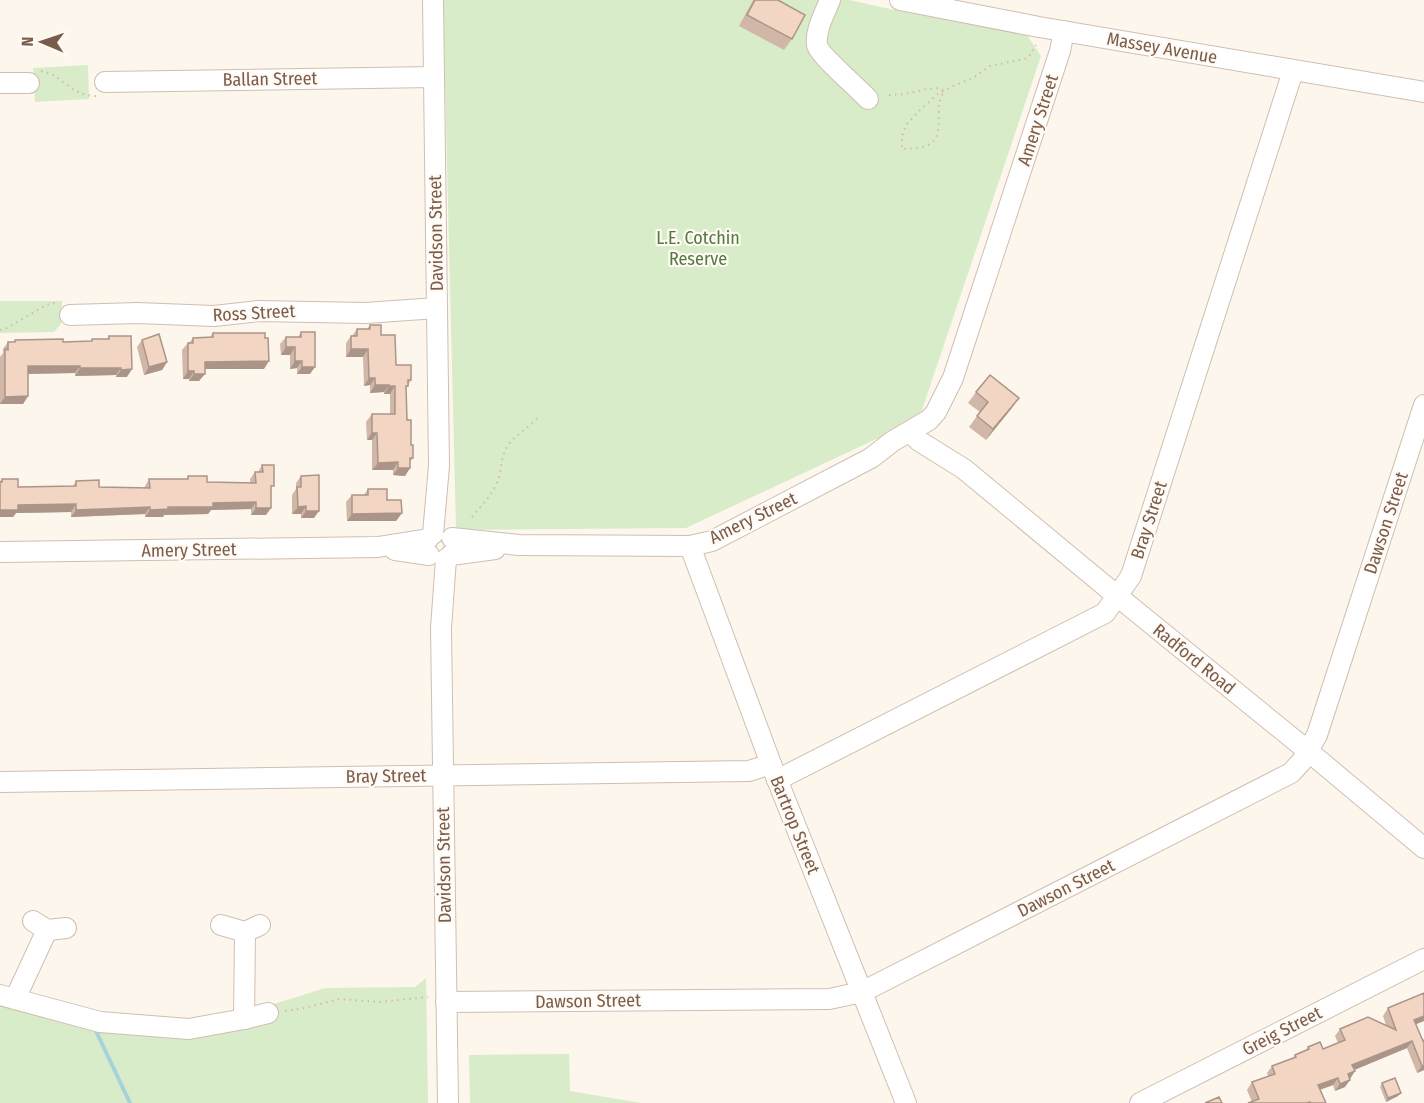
<svg xmlns="http://www.w3.org/2000/svg" width="1424" height="1103" font-family="'Fira Sans Condensed',sans-serif">
  <style>
    .green { fill: #d8ecc9 }
    .lines { fill: none; stroke-linecap: round; stroke-linejoin: round }
    .stream { stroke: #a5d3da; stroke-width: 4 }
    .minor-casing { stroke: #d1beb0; stroke-width: 22 }
    .path { stroke: #d9b8a5; stroke-width: 2; stroke-dasharray: 1.5 4.5; stroke-linecap: butt }
    .minor { stroke: #fff; stroke-width: 20 }
    .wall { fill: #d1b7a8 }
    .shaded-wall { fill: #aa9588 }
    .building { fill: #f3d5c3; stroke: #aa9588; stroke-width: 1.5 }
    .labels { text-anchor: middle; dominant-baseline: central; stroke-width: 4.5; stroke-linejoin: round; paint-order: stroke }
    .street-label { font-size: 18px; fill: #7a5c4d; stroke: #fffaf3 }
    .park-label { font-size: 18px; fill: #537a41; stroke: #fffaf3 }
  </style>
  <rect width="100%" height="100%" fill="#fdf6ec"/>
  <g class="green">
    <path d="M443 0H849L899 11 1027 35 1041 56 919 419 686 528 456 530Z"/>
    <path d="M88 65 89 99 35 102 33 68Z"/>
    <path d="M0 301H62L61 324 54 332 0 333Z"/>
    <path d="M426 978 428 1103H0V1000L137 1032 271 1005 325 988 415 987Z"/>
    <path d="M569 1054 570 1091 641 1103H470L469 1055Z"/>
  </g>
  <g class="lines">
    <path class="stream" d="M96 1031 130 1103"/>
    <defs>
      <g id="minor">
        <path d="M830 0C825 13 815 30 817 45 819 55 859 89 868 99"/>
        <path d="M900 0 1039 27 1424 92"/>
        <path d="M105 82 434 77"/>
        <path d="M0 83H29"/>
        <path d="M70 315 137 313 214 316 259 311 365 313 437 308"/>
        <path d="M910 432 919 441 964 469 1116 595 1308 751 1424 848"/>
        <path d="M433 534 439 466 433 0"/>
        <path d="M452 538 519 545 690 546 712 541 871 458 893 441 929 420 936 412 953 378 1060 51 1064 31"/>
        <path d="M690 546 771 764 906 1103"/>
        <path d="M395 550 429 555"/>
        <path d="M0 552 378 547 428 539"/>
        <path d="M451 555 495 549"/>
        <path d="M446 559 441 628 448 1103"/>
        <path d="M777 780 1105 613 1131 576 1293 71"/>
        <path d="M0 782 749 771 771 764"/>
        <path d="M33 921 47 930 66 928"/>
        <path d="M221 925 245 932 260 925"/>
        <path d="M0 995 100 1022 189 1029 244 1019 268 1013"/>
        <path d="M15 999 47 930"/>
        <path d="M446 1002 829 999 862 992 1291 773 1302 761 1317 735 1424 405"/>
        <path d="M244 1019 245 932"/>
        <path d="M1140 1103 1424 959"/>
      </g>
    </defs>
    <use href="#minor" class="minor-casing"/>
    <g class="path">
      <path d="M41 71C64 75 69 96 97 96"/>
      <path d="M889 95 905 94 927 89 940 88 944 91C942 95 940 100 939 104 938 116 942 137 930 144 922 149 911 148 902 149V136L906 125 922 108 938 94 953 86 973 78 990 66 1019 60 1028 58 1036 45"/>
      <path d="M0 330 7 328 46 305 59 302"/>
      <path d="M472 517C481 506 491 496 497 483 502 472 500 458 507 447 514 435 531 427 540 415"/>
      <path d="M285 1011 305 1008 339 999 379 1002 428 997"/>
    </g>
    <use href="#minor" class="minor"/>
  </g>
  <g class="wall">
    <path d="M753 0H778L792 39 784 50 739 26Z"/>
    <path d="M370 325 381 335 396 365 411 380 406 389 407 420 413 458 410 462V468L405 476 393 475V470H372V440H367L366 422 372 414H390V394H384V392L370 393V385L364 386 363 357H346V343L351 336H352L357 329H367Z"/>
    <path d="M301 332 310 374H297V368L290 369V355H281L280 344 286 337H298Z"/>
    <path d="M213 333 264 369H205L199 381H189V379H183L182 350 188 343H189L193 338 210 337Z"/>
    <path d="M109 336 127 377H116V375L75 376V373L28 374V396L23 404H0V357L3 353V349L8 342H14L15 340 63 342 91 341 92 339H107Z"/>
    <path d="M142 340 167 362 162 370 144 375 137 347Z"/>
    <path d="M976 392 1019 398 1011 409 986 440 969 427 980 412 968 403Z"/>
    <path d="M262 465 271 491 266 515H251V509L211 510 208 514 164 515 163 517H145V514L71 517V512L16 513 13 517H0V481L2 479 18 487 73 486 76 481 99 487 144 488 149 479H187L188 476 207 482 250 483V479L255 472H258Z"/>
    <path d="M301 476 314 518H301V514H292V495L296 489V483Z"/>
    <path d="M368 489 387 500 402 513 396 521H347L346 502 352 495H364Z"/>
    <path d="M1388 1008 1424 1021 1416 1024 1423 1041 1424 1040V1070L1417 1073 1407 1048 1354 1070 1345 1087 1335 1091 1333 1085 1320 1090 1326 1103H1248L1252 1102 1247 1090 1252 1082 1268 1076 1267 1073 1272 1066 1293 1058 1295 1055 1305 1051 1308 1047 1323 1049 1338 1043 1335 1036 1340 1029 1386 1025 1383 1016Z"/>
    <path d="M1382 1083 1398 1096 1386 1102 1380 1087Z"/>
  </g>
  <g class="shaded-wall">
    <path d="M286 347H295L290 355H281Z"/>
    <path d="M351 349H368L363 357H346Z"/>
    <path d="M269 361 264 369H199L205 362Z"/>
    <path d="M295 361H302L297 368 290 369Z"/>
    <path d="M167 362 162 370 144 375 149 367Z"/>
    <path d="M28 366H80L75 373 23 374Z"/>
    <path d="M302 367H315L310 374H297Z"/>
    <path d="M80 368H121L116 375 75 376Z"/>
    <path d="M132 369 127 377H116L121 370Z"/>
    <path d="M188 371H194L189 379H183Z"/>
    <path d="M194 374H205L199 381H189Z"/>
    <path d="M369 378H375L370 385 364 386Z"/>
    <path d="M375 385H389L384 392 370 393Z"/>
    <path d="M389 386H395L390 394H384Z"/>
    <path d="M28 396 23 404H0L5 397Z"/>
    <path d="M1019 398 1011 409 986 440 993 429Z"/>
    <path d="M372 433H377L372 440H367Z"/>
    <path d="M398 462 393 470H372L378 463Z"/>
    <path d="M398 468H410L405 476 393 475Z"/>
    <path d="M256 502 251 509 211 510 208 514 164 515 163 517H145L150 510 213 503Z"/>
    <path d="M76 504 71 512 16 513 13 517H0V510L18 505Z"/>
    <path d="M306 506 301 514H292L298 507Z"/>
    <path d="M150 507 145 514 71 517 76 510Z"/>
    <path d="M256 508H271L266 515H251Z"/>
    <path d="M306 511H319L314 518H301Z"/>
    <path d="M402 513 396 521H347L352 514Z"/>
    <path d="M1424 1016V1021L1409 1027 1414 1020Z"/>
    <path d="M1412 1041 1407 1048 1347 1073 1352 1065Z"/>
    <path d="M1424 1065V1070L1417 1073 1422 1066Z"/>
    <path d="M1355 1071 1350 1079 1348 1074Z"/>
    <path d="M1338 1078 1333 1085 1313 1092 1318 1085Z"/>
    <path d="M1350 1080 1345 1087 1335 1091 1340 1084Z"/>
    <path d="M1401 1093 1398 1096 1386 1102 1388 1098Z"/>
  </g>
  <g class="building">
    <path d="M755 0H778L805 15 792 39 747 15Z"/>
    <path d="M370 325H381V335H395L396 365H411V380H408V386H406L407 420H411V445H413V458H410V468H398V462L378 463 377 433H372V414H395V386H389V385H375V378H369L368 349H351V336H357V329H370Z"/>
    <path d="M301 332H315V367H302V361H295V347H286V337H301Z"/>
    <path d="M213 333H265V338H268L269 361 205 362V374H194V371H188V343H193V338L213 337Z"/>
    <path d="M159 334 167 362 149 367 142 340Z"/>
    <path d="M109 336H131L132 369 121 370V368H80V366H28V396L5 397V349L8 350V342H15V340L63 339V342L92 341V339H109Z"/>
    <path d="M990 375 1019 398 993 429 977 416 988 402 976 392Z"/>
    <path d="M262 465H274V486H271V508H256V502L213 503V507H168V509L150 510V507L76 510V504L18 505V510H0V482H2V479H18V487L76 486V481L99 480V487L150 488 149 479H188V476H207V482L256 483 255 472H263Z"/>
    <path d="M319 475V511H306V506L298 507 297 487H301V476Z"/>
    <path d="M368 489H387V500H401L402 513 352 514V495H368Z"/>
    <path d="M1424 993V1016L1414 1020 1423 1041 1424 1040V1065L1422 1066 1412 1041 1352 1065 1355 1071 1348 1074 1350 1080 1340 1084 1338 1078 1318 1085 1326 1103H1310V1102L1306 1103H1248L1259 1099 1252 1082 1275 1074 1272 1066 1296 1057 1295 1055 1309 1049 1308 1047 1320 1042 1323 1049 1345 1040 1340 1029 1368 1017 1396 1030 1388 1008Z"/>
    <path d="M1395 1078 1401 1093 1388 1098 1382 1083Z"/>
    <path d="M1219 1097 1222 1103H1205Z"/>
  </g>
  <g class="labels">
    <g class="street-label">
      <text transform="translate(1162 48) rotate(10)">Massey Avenue</text>
      <text transform="translate(270 79) rotate(-1)">Ballan Street</text>
      <text transform="translate(1038 120) rotate(-72)">Amery Street</text>
      <text transform="translate(436 233) rotate(-91)">Davidson Street</text>
      <text transform="translate(254 313) rotate(-3)">Ross Street</text>
      <text transform="translate(753 518) rotate(-26)">Amery Street</text>
      <text transform="translate(1149 520) rotate(-72)">Bray Street</text>
      <text transform="translate(1386 523) rotate(-72)">Dawson Street</text>
      <text transform="translate(189 550) rotate(-1)">Amery Street</text>
      <text transform="translate(1194 659) rotate(39)">Radford Road</text>
      <text transform="translate(386 776) rotate(-1)">Bray Street</text>
      <text transform="translate(795 825) rotate(68)">Bartrop Street</text>
      <text transform="translate(444 865) rotate(-91)">Davidson Street</text>
      <text transform="translate(1066 888) rotate(-27)">Dawson Street</text>
      <text transform="translate(588 1001) rotate(-1)">Dawson Street</text>
      <text transform="translate(1282 1031) rotate(-27)">Greig Street</text>
    </g>
    <g class="park-label">
      <text x="698" y="238">L.E. Cotchin<tspan x="698" dy="21">Reserve</tspan></text>
    </g>
  </g>
  <g transform="translate(42 42) rotate(272)" stroke="#fffaf3" stroke-width="4.5" paint-order="stroke">
  <path d="M0-4.5L10 22L0 15L-10 22Z" fill="#7a5c4d"/>
  <text y="-9" font-size="16" font-weight="bold" text-anchor="middle" fill="#7a5c4d">N</text>
  </g>
</svg>
